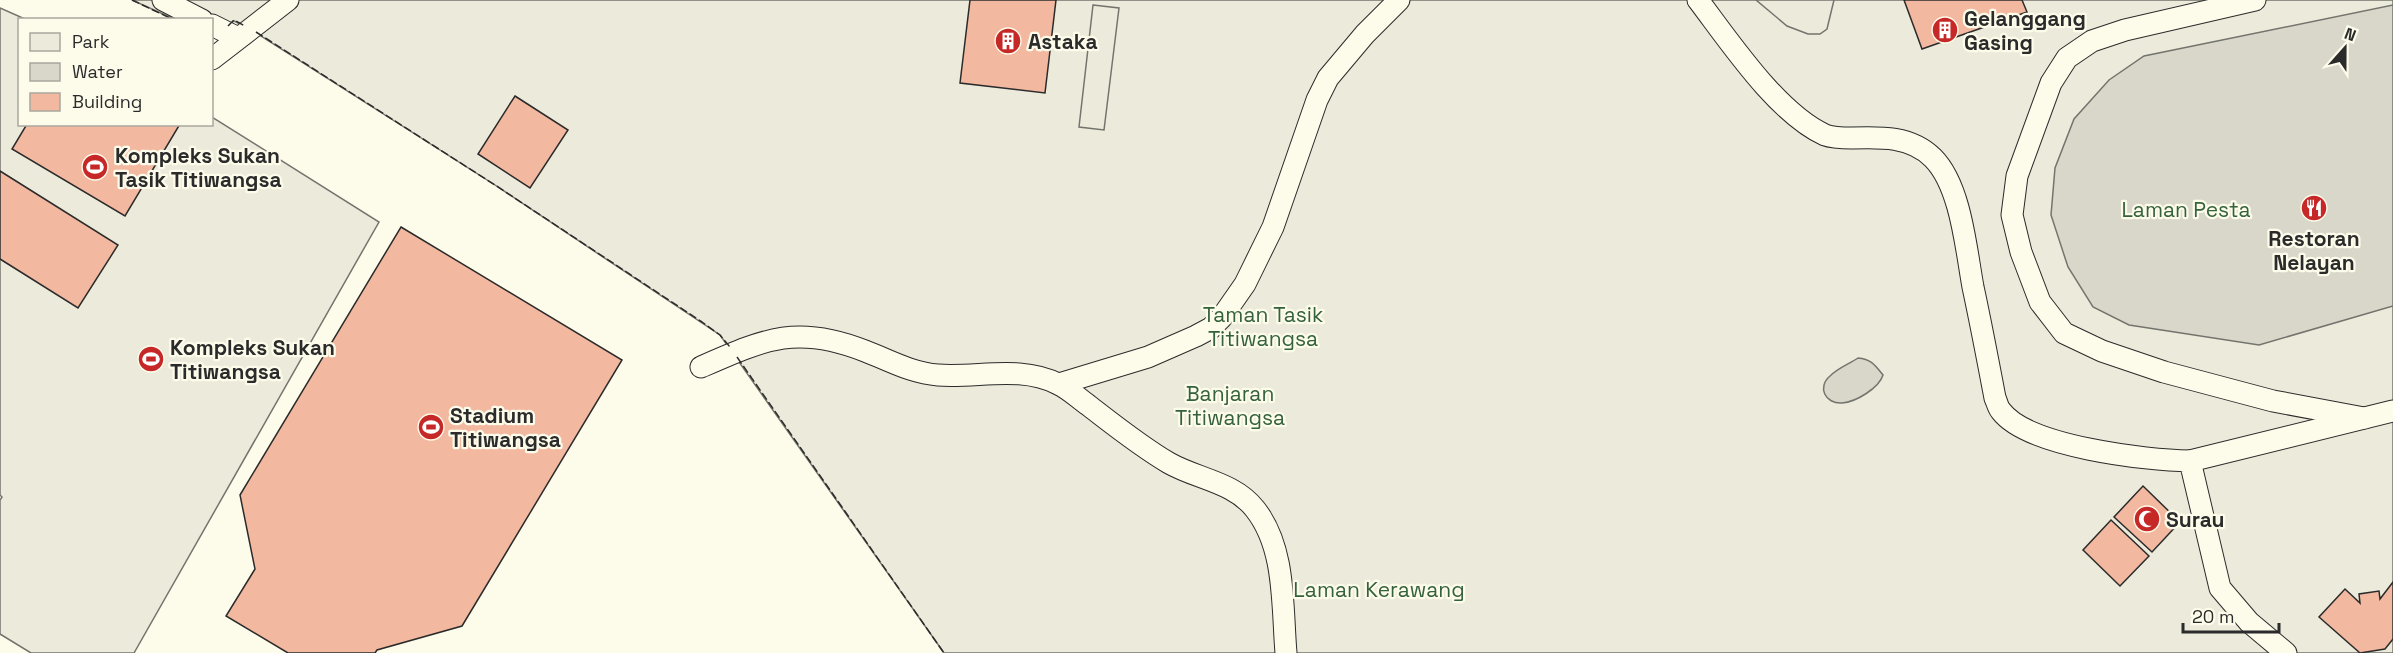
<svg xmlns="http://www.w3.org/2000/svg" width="2393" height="653" font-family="'Space Grotesk',sans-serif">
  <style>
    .green { fill: #ecebdb; stroke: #74746e; stroke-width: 1.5 }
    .parking { fill: #eceadb; stroke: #74746e; stroke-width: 1.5 }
    .water { fill: #d8d7c9; stroke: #74746e; stroke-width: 1.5 }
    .building { fill: #f2b8a0; stroke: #2b2b2b; stroke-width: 1.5 }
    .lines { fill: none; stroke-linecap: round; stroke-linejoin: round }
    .pedestrian-casing { stroke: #2b2b2b; stroke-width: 23 }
    .pedestrian { stroke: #fdfbea; stroke-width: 21 }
    .fence { stroke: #2b2b2b; stroke-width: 1.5; stroke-dasharray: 8 3; stroke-linecap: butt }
    .labels { text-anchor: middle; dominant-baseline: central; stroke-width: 4.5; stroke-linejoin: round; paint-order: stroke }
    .poi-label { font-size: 21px; font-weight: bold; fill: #2b2b2b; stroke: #fdfbea; text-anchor: start }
    .park-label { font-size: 21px; fill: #34623c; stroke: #fdfbea }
  </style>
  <rect width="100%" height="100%" fill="#fdfbea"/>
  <g class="green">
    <path d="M132 0H2393V653H944L720 335 495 185 250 29 234 21 214 38 212 37V20L174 19Z"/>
    <path d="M0 8 25 19 20 20V124H212V117L379 222 134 653H31L0 634V500L2 497 0 495Z"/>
  </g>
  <g class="parking">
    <path d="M1756 0H1834L1827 29 1820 34H1808L1787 26Z"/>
    <path d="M1093 5 1119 8 1104 130 1079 127Z"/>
  </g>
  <g class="water">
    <path d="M2393 5V306L2259 345 2129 325 2093 307 2068 267 2051 215 2055 168 2074 119 2109 80 2144 56Z"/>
    <path d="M1858 358C1871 359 1875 365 1883 375 1879 388 1856 402 1842 403 1825 404 1817 387 1830 376 1838 368 1849 364 1858 358Z"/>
  </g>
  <g class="building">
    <path d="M970 0H1056L1045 93 960 83Z"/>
    <path d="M1904 0H2022L2027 12 1922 49Z"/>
    <path d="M515 96 568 130 530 188 478 154Z"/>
    <path d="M27 124H180L125 216 12 149Z"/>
    <path d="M0 171 118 245 78 308 0 259Z"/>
    <path d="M401 227 622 360 462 626 377 650 375 653H288L226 616 255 569 240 495Z"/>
    <path d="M2143 486 2180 522 2152 552 2114 517Z"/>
    <path d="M2111 520 2149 556 2120 586 2083 550Z"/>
    <path d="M2393 582V639L2385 649 2360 653 2319 617 2345 589 2360 603 2359 594 2379 591 2380 599Z"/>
  </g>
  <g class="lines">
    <defs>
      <g id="pedestrian">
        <path d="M163 0 202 20"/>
        <path d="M1698 0C1730 42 1777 113 1825 135 1833 138 1844 138 1852 138 1881 137 1911 136 1933 158 1961 186 1966 249 1973 287 1981 324 1988 361 1995 398 1997 402 1998 408 2001 411 2028 447 2146 460 2190 461L2220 588 2249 622 2286 653"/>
        <path d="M2255 0 2125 30 2092 41 2067 58 2051 83 2017 176 2012 215 2021 252 2040 302 2064 333 2102 351 2164 372 2273 401 2364 418"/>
        <path d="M212 25 238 38"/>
        <path d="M212 59 288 0"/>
        <path d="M701 367C765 339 797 324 865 351 889 360 911 373 938 375 978 378 1021 365 1058 384 1069 389 1078 398 1088 405 1114 425 1140 446 1169 463 1197 479 1234 482 1255 509 1286 548 1282 606 1286 653"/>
        <path d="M1059 384 1148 357 1196 336 1211 328 1222 317 1245 284 1273 227 1317 100 1328 78 1365 34 1399 0"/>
        <path d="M2190 461 2393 411"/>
      </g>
    </defs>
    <use href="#pedestrian" class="pedestrian-casing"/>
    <use href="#pedestrian" class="pedestrian"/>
    <g class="fence">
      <path d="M132 0 174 20"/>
      <path d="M228 26 234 20 245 26"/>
      <path d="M256 32 495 185 702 322 720 335 730 347"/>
      <path d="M737 357 944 653"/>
    </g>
  </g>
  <defs>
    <symbol id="building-disc" viewBox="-11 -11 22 22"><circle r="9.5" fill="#c62828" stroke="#fdfbea"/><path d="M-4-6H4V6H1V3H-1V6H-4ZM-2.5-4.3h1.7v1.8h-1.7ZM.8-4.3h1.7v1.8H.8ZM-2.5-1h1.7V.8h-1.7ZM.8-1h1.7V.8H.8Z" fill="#fff"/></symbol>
    <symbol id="stadium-disc" viewBox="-11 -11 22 22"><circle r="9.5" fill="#c62828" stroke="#fdfbea"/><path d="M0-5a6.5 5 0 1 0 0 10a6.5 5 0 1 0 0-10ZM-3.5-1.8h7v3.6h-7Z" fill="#fff"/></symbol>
    <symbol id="restaurant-disc" viewBox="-11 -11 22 22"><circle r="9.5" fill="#c62828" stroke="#fdfbea"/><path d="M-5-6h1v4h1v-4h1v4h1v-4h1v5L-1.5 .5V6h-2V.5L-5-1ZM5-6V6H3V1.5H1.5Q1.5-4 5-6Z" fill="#fff"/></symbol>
    <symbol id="mosque-disc" viewBox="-11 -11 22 22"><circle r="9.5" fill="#c62828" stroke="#fdfbea"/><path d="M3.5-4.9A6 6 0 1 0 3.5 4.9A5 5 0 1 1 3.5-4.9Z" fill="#fff"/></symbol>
  </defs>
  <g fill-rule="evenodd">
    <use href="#building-disc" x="1930" y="15" width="30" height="30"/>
    <use href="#building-disc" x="993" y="26" width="30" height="30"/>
    <use href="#stadium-disc" x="80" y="152" width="30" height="30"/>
    <use href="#restaurant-disc" x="2299" y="193" width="30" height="30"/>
    <use href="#stadium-disc" x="136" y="344" width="30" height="30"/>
    <use href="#stadium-disc" x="416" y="412" width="30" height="30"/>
    <use href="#mosque-disc" x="2132" y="504" width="30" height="30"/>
  </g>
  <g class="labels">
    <g class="poi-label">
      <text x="1964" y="18">Gelanggang<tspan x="1964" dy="24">Gasing</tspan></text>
      <text x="1028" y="41">Astaka</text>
      <text x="115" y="155">Kompleks Sukan<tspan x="115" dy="24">Tasik Titiwangsa</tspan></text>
      <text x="2314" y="238" text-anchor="middle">Restoran<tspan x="2314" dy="24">Nelayan</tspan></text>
      <text x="170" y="347">Kompleks Sukan<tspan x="170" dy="24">Titiwangsa</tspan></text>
      <text x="450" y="415">Stadium<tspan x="450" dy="24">Titiwangsa</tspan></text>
      <text x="2166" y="519">Surau</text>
    </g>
    <g class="park-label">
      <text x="2186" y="209">Laman Pesta</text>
      <text x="1263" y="314">Taman Tasik<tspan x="1263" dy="24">Titiwangsa</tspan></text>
      <text x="1230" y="393">Banjaran<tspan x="1230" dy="24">Titiwangsa</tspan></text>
      <text x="1379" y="589">Laman Kerawang</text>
    </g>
  </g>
  <rect x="18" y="18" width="195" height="108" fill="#fdfbea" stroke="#a9a89e" stroke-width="1.5"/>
  <rect x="30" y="33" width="30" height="18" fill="#ecebdb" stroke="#a9a89e" stroke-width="1.5"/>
  <text x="72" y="48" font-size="18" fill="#2b2b2b">Park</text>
  <rect x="30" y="63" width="30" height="18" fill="#d8d7c9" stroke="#a9a89e" stroke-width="1.5"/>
  <text x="72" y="78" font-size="18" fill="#2b2b2b">Water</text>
  <rect x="30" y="93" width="30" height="18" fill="#f2b8a0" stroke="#a9a89e" stroke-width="1.5"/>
  <text x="72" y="108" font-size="18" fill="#2b2b2b">Building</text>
  <g transform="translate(2345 48) rotate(21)" stroke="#fdfbea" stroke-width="4.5" paint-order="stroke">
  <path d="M0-4.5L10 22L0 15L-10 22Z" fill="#2b2b2b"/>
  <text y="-9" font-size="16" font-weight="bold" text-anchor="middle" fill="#2b2b2b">N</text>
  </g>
  <path d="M2183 623v9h96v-9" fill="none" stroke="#2b2b2b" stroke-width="3"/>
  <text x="2192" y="623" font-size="18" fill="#2b2b2b" stroke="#fdfbea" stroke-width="4.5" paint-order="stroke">20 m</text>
</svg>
